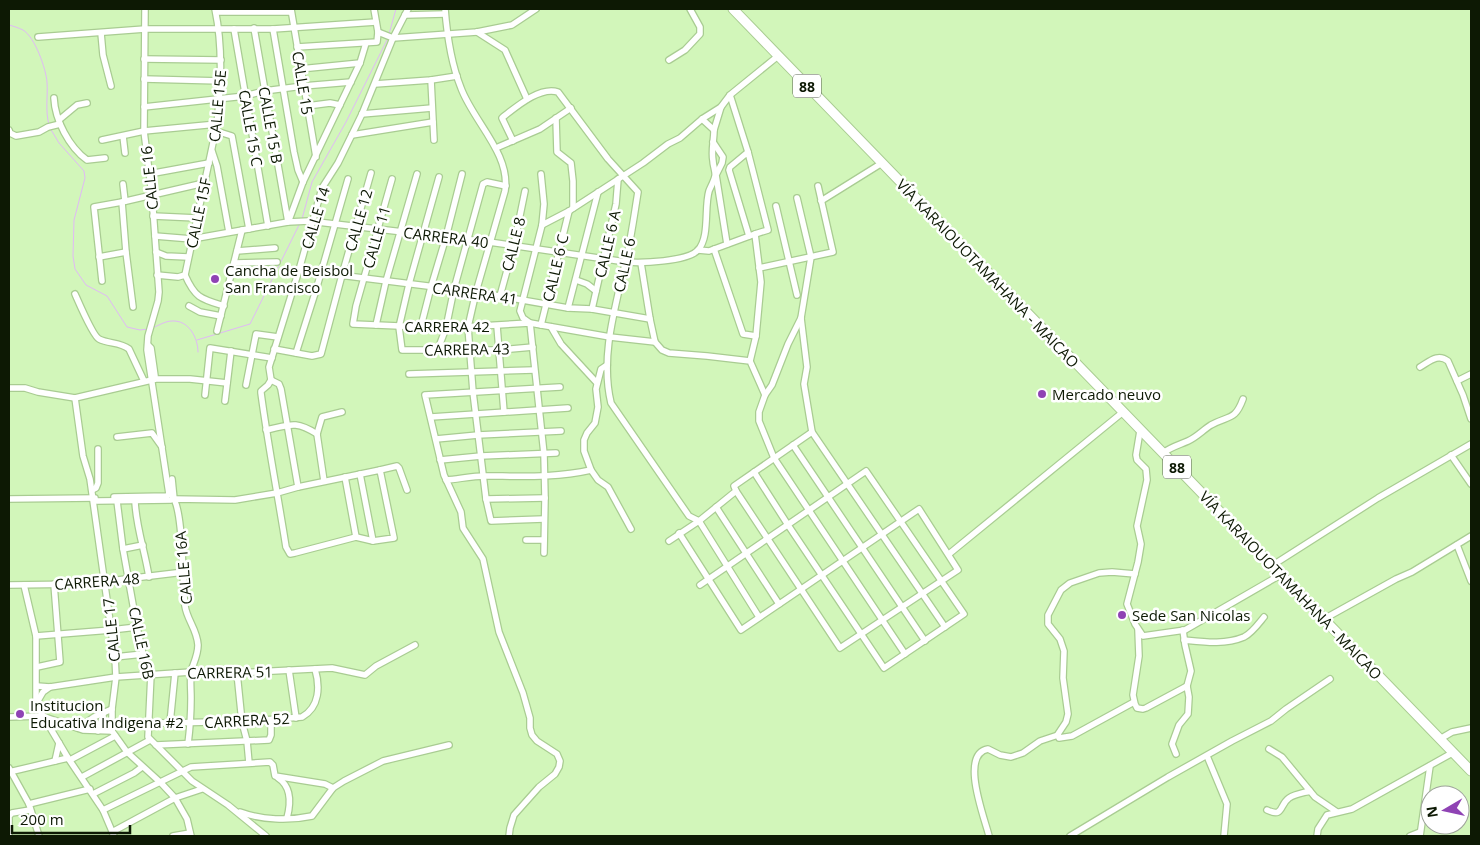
<svg xmlns="http://www.w3.org/2000/svg" width="1480" height="845" font-family="'Open Sans',sans-serif">
  <style>
    .lines { fill: none; stroke-linecap: round; stroke-linejoin: round }
    .stream { stroke: #e0b9f6; stroke-width: 1 }
    .minor-casing { stroke: #a9cc92; stroke-width: 8 }
    .highway-casing { stroke: #a9cc92; stroke-width: 11 }
    .minor { stroke: #fff; stroke-width: 5.5 }
    .highway { stroke: #fff; stroke-width: 9 }
    .poi-dot { fill: #8f43b4; stroke: #fff; stroke-width: 2 }
    .labels { text-anchor: middle; dominant-baseline: central; stroke-width: 5; stroke-linejoin: round; paint-order: stroke }
    .shield { fill: #fff; stroke: #565e4f; stroke-width: 1 }
    .shield-label { font-size: 14px; font-weight: bold; fill: #0d1904 }
    .street-label { font-size: 15px; fill: #0d1904; stroke: #fff }
    .poi-label { font-size: 15px; fill: #0d1904; stroke: #fff; text-anchor: start }
  </style>
  <rect width="100%" height="100%" fill="#d2f6ba"/>
  <g class="lines">
    <g class="stream">
      <path d="M9 25C13 26 19 28 23 30 35 37 46 69 47 82 48 97 45 110 49 125"/>
      <path d="M389 34 396 9"/>
      <path d="M50 128 59 143 84 171 85 178 74 220 73 256 75 269 86 285 107 296 127 327 140 330 148 329"/>
      <path d="M302 219 312 182 346 122 388 38"/>
      <path d="M152 328C158 326 165 321 172 321 189 320 198 338 198 352"/>
      <path d="M197 340 250 324 299 225"/>
    </g>
    <defs>
      <g id="minor">
        <path d="M145 9 144 131 152 195 159 292 158 301 148 336 147 350 169 494"/>
        <path d="M215 9C223 47 221 86 217 124L185 275C195 298 201 299 224 306"/>
        <path d="M291 9 316 157"/>
        <path d="M445 9C447 35 451 63 461 88 473 121 511 154 505 191L476 292 468 327 473 392 486 499 491 521 544 519"/>
        <path d="M216 12H291"/>
        <path d="M405 15 445 14"/>
        <path d="M254 28 288 222"/>
        <path d="M234 29 268 226"/>
        <path d="M273 29 294 152 298 170 303 182"/>
        <path d="M378 32 393 38 477 32 512 25 536 9"/>
        <path d="M477 32 505 50 527 99"/>
        <path d="M101 33 103 55 111 86"/>
        <path d="M38 37 145 29H273L376 22"/>
        <path d="M297 47 377 42 378 32 374 9"/>
        <path d="M144 59 221 60"/>
        <path d="M669 60 685 50 700 34V27L690 9"/>
        <path d="M300 69 360 63"/>
        <path d="M144 79 221 81"/>
        <path d="M431 80 434 140"/>
        <path d="M375 84 431 80 457 76"/>
        <path d="M730 95 748 152"/>
        <path d="M54 98C55 120 69 147 87 160L105 158"/>
        <path d="M307 106 330 103 340 105"/>
        <path d="M144 107 245 96 264 91 303 86 351 82"/>
        <path d="M362 114 432 108"/>
        <path d="M556 118 557 152 571 163 573 181V208"/>
        <path d="M59 120 77 105 87 103"/>
        <path d="M9 130 10 133 16 136 39 132 48 127 60 124"/>
        <path d="M714 130 721 107"/>
        <path d="M216 131 232 136 249 229"/>
        <path d="M352 135 433 122"/>
        <path d="M123 136 125 153"/>
        <path d="M102 140 144 131 217 124"/>
        <path d="M513 141 502 118 503 117C516 107 540 86 558 92L608 159 638 192C634 216 631 240 625 264 615 309 600 357 611 403L689 516 699 521 759 617"/>
        <path d="M713 142 723 157 722 163 716 175 727 244"/>
        <path d="M496 148 540 129 571 108"/>
        <path d="M212 151 217 166 229 232"/>
        <path d="M149 174 209 163"/>
        <path d="M541 174 544 204 542 225 520 311 523 318 530 323 544 454 545 498 544 553"/>
        <path d="M439 177 409 284 399 327 402 350H498L533 347"/>
        <path d="M392 179 356 306 353 324 446 328 530 323 610 337 655 342"/>
        <path d="M123 184 125 201"/>
        <path d="M797 198 811 257 801 318 807 367 804 384 812 432 945 627"/>
        <path d="M821 201 882 163"/>
        <path d="M122 202 126 252 133 307"/>
        <path d="M776 206 797 295"/>
        <path d="M153 216 197 218"/>
        <path d="M289 220 303 182 360 63 366 43"/>
        <path d="M542 225 569 211 643 163 668 144 680 138 702 119 721 107 730 95 778 56"/>
        <path d="M155 236 192 239 288 222 309 221 489 242 626 262C641 263 687 262 698 250 710 237 704 208 709 191 711 186 714 181 715 176 716 172 713 166 713 161 711 151 714 140 714 130L702 119"/>
        <path d="M749 236 729 170 730 167 748 152 768 230 755 234"/>
        <path d="M714 249 743 334 756 336"/>
        <path d="M698 250 709 251 755 234 761 282 756 336 750 361"/>
        <path d="M237 251 275 248"/>
        <path d="M156 252 166 256 188 257"/>
        <path d="M99 257 126 252"/>
        <path d="M234 263 277 262"/>
        <path d="M641 263 650 319 655 342 662 350 669 353 707 356 750 361 765 395 759 412V421L774 458 905 654"/>
        <path d="M759 268 833 252 818 186"/>
        <path d="M299 270 476 292 568 308 592 309 650 319"/>
        <path d="M157 275 178 277 185 275"/>
        <path d="M576 280 587 284 596 291"/>
        <path d="M102 281 94 207 122 202 204 183"/>
        <path d="M75 294C79 303 93 336 99 339 109 344 120 342 129 349L144 381"/>
        <path d="M500 296 514 245 525 191"/>
        <path d="M189 306 200 312 221 316"/>
        <path d="M568 308 598 192"/>
        <path d="M592 309 616 204 618 179"/>
        <path d="M376 325 386 281 417 174"/>
        <path d="M541 325 569 211"/>
        <path d="M421 326 431 287 446 237 462 174"/>
        <path d="M497 326 504 412"/>
        <path d="M551 327 561 344 597 383"/>
        <path d="M217 331 242 230"/>
        <path d="M148 345 151 348 155 376"/>
        <path d="M274 349 312 356 321 354 342 275 371 173"/>
        <path d="M438 349 446 328 454 289 483 184 487 182 506 186"/>
        <path d="M296 353 316 290 348 179"/>
        <path d="M607 365 601 369 596 389 598 407 595 423 587 433 584 440V451L591 470 598 480 608 487 631 529"/>
        <path d="M1420 367C1430 361 1438 353 1448 361L1463 395 1471 419"/>
        <path d="M409 374 534 370"/>
        <path d="M271 380 269 367 299 270 322 188 338 163 362 114 393 38 408 9"/>
        <path d="M271 380 279 384 281 389 298 487"/>
        <path d="M1457 381 1471 374"/>
        <path d="M246 385 256 334 278 337"/>
        <path d="M9 388H25L38 392 75 398 156 379H190L227 383"/>
        <path d="M205 395 210 348 272 358"/>
        <path d="M765 395 772 385 788 344 801 318"/>
        <path d="M75 398 83 456 90 479 115 657 116 677 112 709V731L127 752 161 783 175 798 187 819 191 836"/>
        <path d="M225 401 231 351"/>
        <path d="M431 417 568 408"/>
        <path d="M266 430C290 425 295 420 317 434"/>
        <path d="M1140 431 1136 455 1137 460 1146 469 1147 480 1137 526 1141 544 1138 562 1127 604 1135 624 1143 636 1185 630 1282 574"/>
        <path d="M117 437 152 433 162 447"/>
        <path d="M436 439 478 435 561 431"/>
        <path d="M793 445 925 641"/>
        <path d="M1163 453C1171 447 1179 445 1188 441 1197 437 1203 430 1211 425 1229 415 1235 421 1243 399"/>
        <path d="M1451 455 1471 484"/>
        <path d="M440 460 481 456 556 453"/>
        <path d="M380 470 397 466 399 468 407 490"/>
        <path d="M360 474 373 541"/>
        <path d="M345 477 356 537"/>
        <path d="M172 479 174 499"/>
        <path d="M446 480C459 479 472 476 485 476 520 476 556 478 591 470"/>
        <path d="M324 481 317 434 322 417 342 412"/>
        <path d="M92 490 96 488 98 483V449"/>
        <path d="M172 496C184 509 182 585 185 606 187 620 197 629 198 645 198 655 194 662 191 671 190 679 191 690 191 698 191 714 190 728 188 744"/>
        <path d="M114 497 167 496 169 494"/>
        <path d="M9 499 95 498"/>
        <path d="M93 499 97 501 171 500 174 499 235 500 277 493 298 487 380 470 394 538 373 541 356 537 295 553 290 554 286 547C278 496 268 445 261 393V391L268 385 271 380"/>
        <path d="M486 499 545 498"/>
        <path d="M117 501 123 549 137 627 143 654 151 674 148 737 192 781 228 805 266 836"/>
        <path d="M135 501C136 527 145 551 149 577"/>
        <path d="M716 507 779 604"/>
        <path d="M679 533 741 630C800 590 860 549 919 509L958 570 840 648 736 491"/>
        <path d="M526 540H544"/>
        <path d="M669 541 699 521 736 491 734 486 812 432"/>
        <path d="M1457 545 1471 581"/>
        <path d="M123 549 143 545"/>
        <path d="M949 554 1123 412"/>
        <path d="M1273 565 1378 498 1471 444"/>
        <path d="M9 585 84 584 184 572"/>
        <path d="M24 585 36 636V704L68 758 103 810 114 836"/>
        <path d="M700 585 866 471 964 614 884 668 788 525 754 472"/>
        <path d="M1324 619 1396 579 1412 572 1471 536"/>
        <path d="M1138 630 1139 656 1133 695 1135 704 1137 708 1143 709 1146 708 1187 686"/>
        <path d="M36 636 111 630 137 627"/>
        <path d="M1184 640C1204 642 1225 645 1244 637 1252 633 1259 623 1264 617"/>
        <path d="M115 657 143 654"/>
        <path d="M37 667 60 662 54 584"/>
        <path d="M289 670 296 718"/>
        <path d="M237 673 242 722 247 741 249 763"/>
        <path d="M37 686 50 687 116 677 191 672 237 673 332 668 365 675 376 666 415 645"/>
        <path d="M1134 702 1072 736 1059 738 1058 734 1066 722 1068 714 1063 678 1064 651 1060 639 1048 624V615L1061 590 1070 583 1099 573 1112 572 1135 574"/>
        <path d="M36 704 43 692 50 687"/>
        <path d="M9 717 42 716 83 730 112 731"/>
        <path d="M112 722 170 723 252 721 302 717C320 707 320 686 315 669"/>
        <path d="M170 723 175 673"/>
        <path d="M78 728 94 717 112 709"/>
        <path d="M98 731 104 712"/>
        <path d="M1440 739 1452 732 1471 728"/>
        <path d="M156 745 269 740 271 735V720"/>
        <path d="M1269 749 1282 757 1315 797 1337 812"/>
        <path d="M1176 754 1172 744 1179 725 1188 714 1189 697 1187 686 1191 671 1185 645 1183 630"/>
        <path d="M1207 756 1227 804 1224 836"/>
        <path d="M70 760 115 736"/>
        <path d="M55 761 59 743"/>
        <path d="M9 768 29 804 39 836"/>
        <path d="M9 772 68 758"/>
        <path d="M82 777 150 740"/>
        <path d="M278 778C292 787 291 803 287 818"/>
        <path d="M93 794 134 773 142 767"/>
        <path d="M29 804 90 789"/>
        <path d="M103 810 191 767 270 762 273 765 275 776 325 784 333 788"/>
        <path d="M1267 810C1284 818 1279 805 1289 798 1295 794 1303 793 1310 791"/>
        <path d="M240 812C262 820 289 821 312 816L333 788 344 781 383 761 449 745"/>
        <path d="M112 832 175 798 202 789"/>
        <path d="M9 836V816L12 813 30 810"/>
        <path d="M173 836 190 833"/>
        <path d="M509 836 510 828 514 815 539 787 555 774 559 767 560 761 557 754 537 741 532 735 530 728V718L523 693 499 632 483 559 463 528 461 512 444 475 425 395 560 387"/>
        <path d="M989 836C985 819 959 754 988 749L1000 755 1011 757 1023 753 1040 741 1058 735"/>
        <path d="M1070 836 1168 777 1232 741 1271 721 1286 709 1330 679"/>
        <path d="M1317 836 1318 829 1327 815 1352 809 1454 752"/>
        <path d="M1410 836 1420 832"/>
        <path d="M1420 836 1430 766"/>
      </g>
      <path id="highway" d="M733 9 1471 771"/>
    </defs>
    <use href="#minor" class="minor-casing"/>
    <use href="#highway" class="highway-casing"/>
    <use href="#minor" class="minor"/>
    <use href="#highway" class="highway"/>
  </g>
  <g class="poi-dot">
    <circle cx="215" cy="279" r="5"/>
    <circle cx="1042" cy="394" r="5"/>
    <circle cx="1122" cy="615" r="5"/>
    <circle cx="20" cy="714" r="5"/>
  </g>
  <g class="labels">
    <g class="shield">
      <rect x="793" y="74.5" width="28" height="23" rx="4"/>
      <rect x="1163" y="455.5" width="28" height="23" rx="4"/>
    </g>
    <g class="shield-label">
      <text x="807" y="86">88</text>
      <text x="1177" y="467">88</text>
    </g>
    <g class="street-label">
      <text transform="translate(303 83) rotate(81)">CALLE 15</text>
      <text transform="translate(217 106) rotate(-85)">CALLE 15E</text>
      <text transform="translate(271 125) rotate(80)">CALLE 15 B</text>
      <text transform="translate(251 128) rotate(80)">CALLE 15 C</text>
      <text transform="translate(149 178) rotate(-96)">CALLE 16</text>
      <text transform="translate(198 213) rotate(-78)">CALLE 15F</text>
      <text transform="translate(315 218) rotate(-73)">CALLE 14</text>
      <text transform="translate(358 220) rotate(-74)">CALLE 12</text>
      <text transform="translate(376 237) rotate(-74)">CALLE 11</text>
      <text transform="translate(446 237) rotate(7)">CARRERA 40</text>
      <text transform="translate(513 244) rotate(-76)">CALLE 8</text>
      <text transform="translate(607 244) rotate(-77)">CALLE 6 A</text>
      <text transform="translate(624 265) rotate(-78)">CALLE 6</text>
      <text transform="translate(555 268) rotate(-77)">CALLE 6 C</text>
      <text transform="translate(988 273) rotate(46)">VÍA KARAIOUOTAMAHANA - MAICAO</text>
      <text transform="translate(475 293) rotate(8)">CARRERA 41</text>
      <text x="447" y="326">CARRERA 42</text>
      <text transform="translate(467 349) rotate(-1)">CARRERA 43</text>
      <text transform="translate(183 568) rotate(-95)">CALLE 16A</text>
      <text transform="translate(97 581) rotate(-4)">CARRERA 48</text>
      <text transform="translate(1291 585) rotate(46)">VÍA KARAIOUOTAMAHANA - MAICAO</text>
      <text transform="translate(111 630) rotate(-96)">CALLE 17</text>
      <text transform="translate(142 643) rotate(78)">CALLE 16B</text>
      <text transform="translate(230 672) rotate(-1)">CARRERA 51</text>
      <text transform="translate(247 720) rotate(-3)">CARRERA 52</text>
    </g>
    <g class="poi-label">
      <text x="225" y="270">Cancha de Beisbol<tspan x="225" dy="17">San Francisco</tspan></text>
      <text x="1052" y="394">Mercado neuvo</text>
      <text x="1132" y="615">Sede San Nicolas</text>
      <text x="30" y="705">Institucion<tspan x="30" dy="17">Educativa Indigena #2</tspan></text>
    </g>
  </g>
  <rect width="1480" height="845" fill="none" stroke="#0d1904" stroke-width="20"/>
  <g transform="translate(1445 810) rotate(261)"><circle r="24" fill="#ffffff" stroke="#9ea39b"/>
  <path d="M0-4L9 19L0 12L-9 19Z" fill="#8f43b4"/>
  <text y="-8" font-size="14" font-weight="bold" text-anchor="middle" fill="#0d1904">N</text>
  </g>
  <path d="M12 825v8h118v-8" fill="none" stroke="#0d1904" stroke-width="2.5"/>
  <text x="20" y="825" font-size="15" fill="#0d1904" stroke="#ffffff" stroke-width="4" paint-order="stroke">200 m</text>
</svg>
